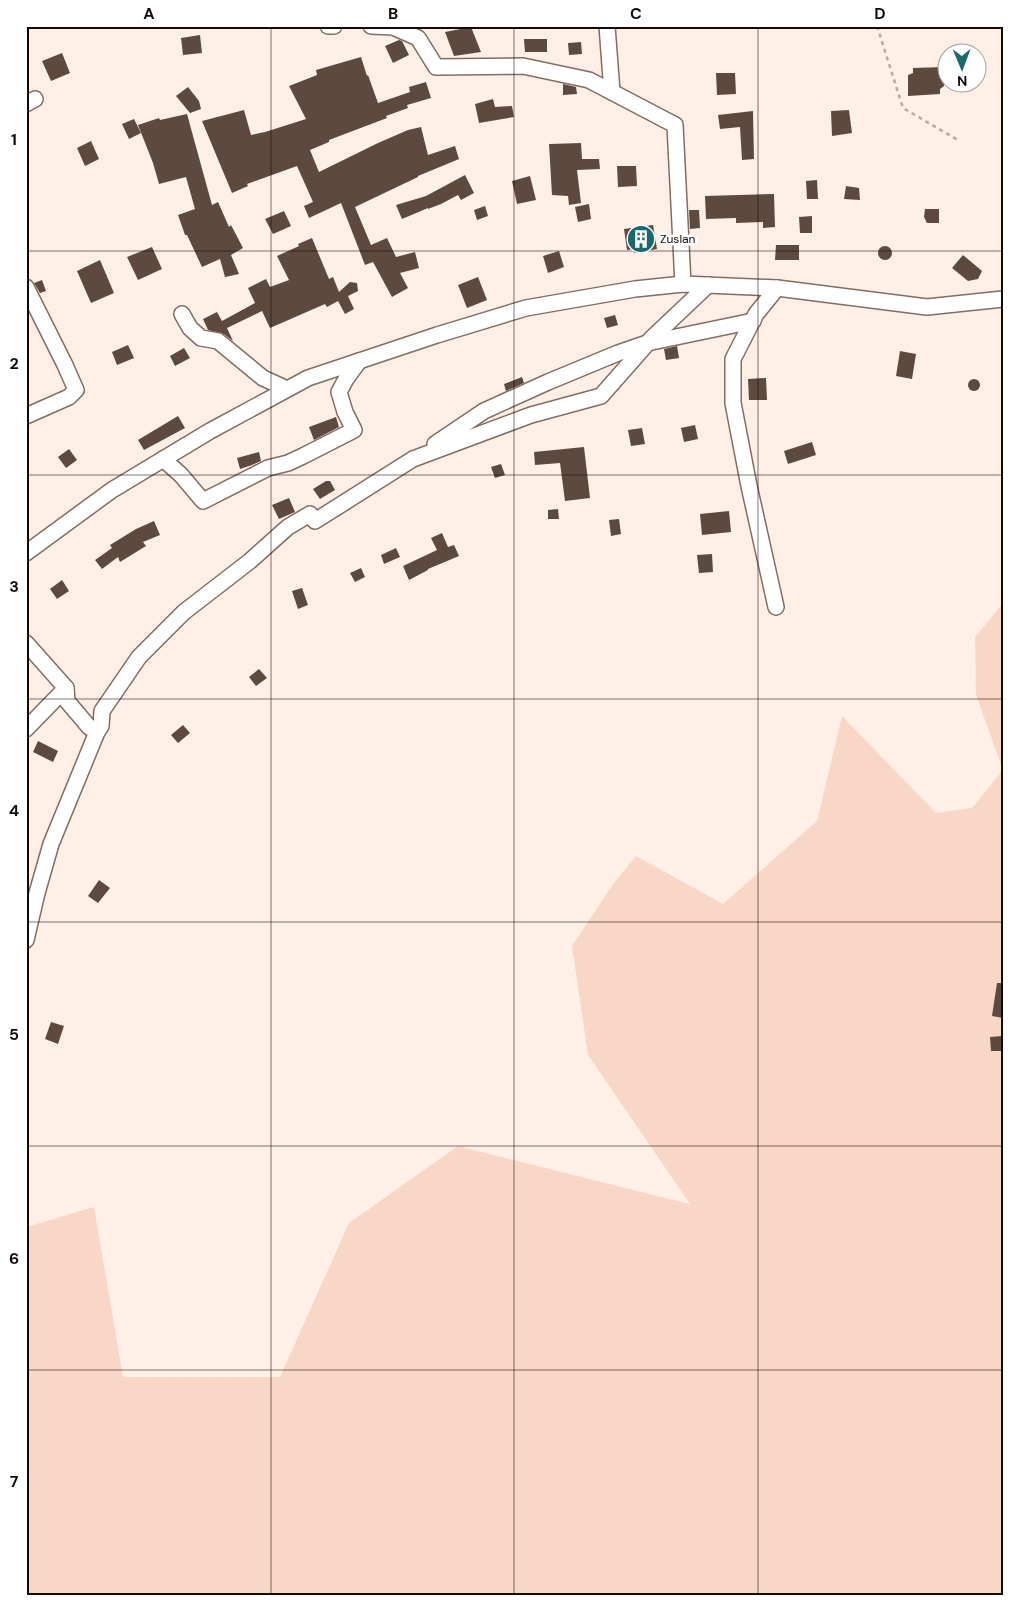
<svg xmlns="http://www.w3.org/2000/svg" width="1029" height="1621" font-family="'DM Sans',sans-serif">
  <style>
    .green { fill: #f9d7c6 }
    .building { fill: #5e493e }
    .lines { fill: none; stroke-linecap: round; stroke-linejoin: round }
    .minor-casing { stroke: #836d61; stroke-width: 18 }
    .path { stroke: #b7aaa3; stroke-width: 2.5; stroke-dasharray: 4 4; stroke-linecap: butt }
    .minor { stroke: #fff; stroke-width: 15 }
    .grid { fill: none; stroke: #120a06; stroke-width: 1; stroke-opacity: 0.55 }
    .labels { text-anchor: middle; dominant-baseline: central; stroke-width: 5; stroke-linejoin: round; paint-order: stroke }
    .poi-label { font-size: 12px; fill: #120a06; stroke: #fff; text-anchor: start }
    .neatline { fill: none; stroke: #120a06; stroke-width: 2 }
    .grid-label { font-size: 16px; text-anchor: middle; font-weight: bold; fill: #120a06 }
  </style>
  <rect width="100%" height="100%" fill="#ffefe7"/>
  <path class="green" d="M1003 603V1595H26V1227L94 1207 123 1377H280L349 1223 458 1146 690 1204 588 1055 572 946 613 884 636 856 723 904 817 821 842 716 936 813 972 808 1003 770 976 695 975 637Z"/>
  <g class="building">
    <path d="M471 27 481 52 454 56 445 32Z"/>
    <path d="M200 35 202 53 183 55 181 38Z"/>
    <path d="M524 39H547V52H525Z"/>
    <path d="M399 40 402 41 409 55 393 63 385 46Z"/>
    <path d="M581 42 582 54 569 55 568 43Z"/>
    <path d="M62 53 70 73 51 81 42 61Z"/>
    <path d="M361 57 367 76 368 75 378 103 410 92 409 87 426 82 431 98 407 105 408 108 386 116 387 118 329 140V142L310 150 319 172 378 143 408 130 421 127 428 155 455 146 459 159 418 176V177L355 207 371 245 387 238 396 257 415 252 419 268 400 273 408 288 392 297 373 262 365 265 341 203 309 218 304 206 313 202 297 166 247 184 248 186 232 193 202 121 244 110 251 135 265 132 306 119 289 86 317 75 316 70Z"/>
    <path d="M943 67 944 86 940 89V94L908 96V75L913 73V68Z"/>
    <path d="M716 73H735L736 94 717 95Z"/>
    <path d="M563 84 576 87 577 94 563 95Z"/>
    <path d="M188 87 199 101 201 109 190 113 176 96Z"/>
    <path d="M493 99 495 107 512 106 514 117 479 123 475 104Z"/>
    <path d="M849 110 852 133 832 136 831 111Z"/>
    <path d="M753 111 754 159 742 160 740 127 720 129 718 115Z"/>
    <path d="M187 114 212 205 218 202 229 227 231 225 243 248 231 255 239 274 225 277 220 259 202 267 187 235H185L178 215 195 209 186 177 159 184 153 163 138 125 159 118 160 120Z"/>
    <path d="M134 119 141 133 129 139 122 124Z"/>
    <path d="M91 141 99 159 85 166 77 148Z"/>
    <path d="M581 143 582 159H599L600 169 577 170 581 203 569 205 568 196 552 195 549 144Z"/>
    <path d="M617 166H636L637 186 618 187Z"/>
    <path d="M465 175 474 193 461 200 458 195 441 204 428 209V208L402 219 396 205 426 196Z"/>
    <path d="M530 176 536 200 517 204 512 181Z"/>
    <path d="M817 180 818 199H807L806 181Z"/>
    <path d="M846 186 859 188 860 200 844 199Z"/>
    <path d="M774 194 775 227 763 228V222L736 223V218L706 219 705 196Z"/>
    <path d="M589 204 591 219 578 222 575 207Z"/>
    <path d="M485 206 488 216 477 220 474 210Z"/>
    <path d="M925 209H939V223H927L924 217Z"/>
    <path d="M689 210H699L700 228 690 229Z"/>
    <path d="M284 211 291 226 273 234 265 219Z"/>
    <path d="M812 216V233H800L799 217Z"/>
    <path d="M653 225 657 249 634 253V249L627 250 624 229Z"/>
    <path d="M312 238 329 279 333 277 339 292 350 282 357 283 358 291 348 296 354 309 345 314 338 301 327 307 325 304 270 328 262 311 227 328 233 341 224 334 208 330 203 319 217 312 222 321 255 303 248 288 266 279 270 287 289 280 277 256 299 246 298 244Z"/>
    <path d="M776 245H799V260H775Z"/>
    <circle cx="885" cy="253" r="7"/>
    <path d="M152 247 162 269 138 280 127 257Z"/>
    <path d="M559 251 564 267 548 273 543 256Z"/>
    <path d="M963 255 982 271 978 279 968 281 952 268Z"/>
    <path d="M100 260 114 293 91 303 77 271Z"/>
    <path d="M478 277 487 300 467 308 458 285Z"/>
    <path d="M42 280 46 291 40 293 34 283Z"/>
    <path d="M615 315 618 325 607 328 604 318Z"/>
    <path d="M128 345 134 358 117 365 112 352Z"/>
    <path d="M677 346 679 358 666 360 664 349Z"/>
    <path d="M184 348 190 358 175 366 170 356Z"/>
    <path d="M900 351 916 354 912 379 896 376Z"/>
    <path d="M522 377 524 383 506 391 504 384Z"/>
    <path d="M766 378 767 400H749L748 379Z"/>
    <circle cx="974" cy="385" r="6"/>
    <path d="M178 416 185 428 144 450 138 440Z"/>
    <path d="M336 417 339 427 314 440 309 427Z"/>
    <path d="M695 425 698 439 684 442 681 428Z"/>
    <path d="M642 428 645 444 631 446 628 430Z"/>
    <path d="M812 442 816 455 788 464 784 451Z"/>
    <path d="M584 447 590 498 565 501 560 463 535 465 534 452Z"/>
    <path d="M69 449 77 460 66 468 58 457Z"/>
    <path d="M259 452 261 461 252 465 240 469 237 458Z"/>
    <path d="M501 464 505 475 495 478 491 467Z"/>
    <path d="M326 481H330L335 490 320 499 313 489Z"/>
    <path d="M289 498 295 512 279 519 272 505Z"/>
    <path d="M558 509 559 519H548V510Z"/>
    <path d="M729 511 731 532 702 535 700 514Z"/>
    <path d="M619 519 621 534 611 536 609 520Z"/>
    <path d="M154 521 160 535 143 542 146 546 120 562 118 557 102 569 95 560 112 548 110 545 136 529Z"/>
    <path d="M442 533 448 547 454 545 459 556 428 569V570L409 580 403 566 437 550 431 538Z"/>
    <path d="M396 548 400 557 384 564 381 555Z"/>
    <path d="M712 554 713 572 699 573 697 555Z"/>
    <path d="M361 568 365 577 355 582 350 573Z"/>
    <path d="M62 580 69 591 57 599 50 589Z"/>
    <path d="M302 588 308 605 298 609 292 591Z"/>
    <path d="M259 669 267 678 256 686 249 677Z"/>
    <path d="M183 725 190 733 178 743 171 735Z"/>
    <path d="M38 741 58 751 53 762 33 752Z"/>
    <path d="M99 880 110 888 98 903 88 896Z"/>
    <path d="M997 983H1003V1018L992 1016Z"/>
    <path d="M51 1022 64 1026 58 1044 45 1039Z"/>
    <path d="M1003 1036V1051H991L990 1037Z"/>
  </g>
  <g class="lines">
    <defs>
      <g id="minor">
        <path d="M328 26H334"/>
        <path d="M371 26 393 27 418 38 436 67 523 66 589 80 675 125 683 284"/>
        <path d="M607 26 612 92"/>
        <path d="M26 104 35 99"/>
        <path d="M26 287 65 365 76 390 69 397 26 416"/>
        <path d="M182 314 190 328 201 338 218 341 263 378 287 389"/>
        <path d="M435 444 484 411 548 382 618 353 647 343 753 321"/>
        <path d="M163 459 181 475 203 501 268 468 288 463 303 456 354 430 345 412 339 392 346 379 359 361"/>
        <path d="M26 553 112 490 210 431 308 378 437 335 526 308 635 289 683 284 777 288 927 307 1003 299"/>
        <path d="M776 607 749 486 733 403V359L756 314 777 288"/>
        <path d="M26 643 66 688 26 729"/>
        <path d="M66 688 67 701 89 727 97 732 101 726 102 711 139 657 184 612 250 561 288 527 310 514 315 521 413 459 531 415 601 396 652 338 708 285"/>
        <path d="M26 940 37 893 51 844 97 732"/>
      </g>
    </defs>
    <use href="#minor" class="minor-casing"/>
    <path class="path" d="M877 26 903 108 958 140"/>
    <use href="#minor" class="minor"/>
  </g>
  <path class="grid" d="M271 26V1595M514 26V1595M758 26V1595M26 251H1003M26 475H1003M26 699H1003M26 922H1003M26 1146H1003M26 1370H1003"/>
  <defs>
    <symbol id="building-disc" viewBox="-11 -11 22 22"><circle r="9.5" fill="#1c696c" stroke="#fff"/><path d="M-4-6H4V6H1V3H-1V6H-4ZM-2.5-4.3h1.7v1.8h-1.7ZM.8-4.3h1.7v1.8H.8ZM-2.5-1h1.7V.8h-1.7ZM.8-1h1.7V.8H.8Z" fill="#fff"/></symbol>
  </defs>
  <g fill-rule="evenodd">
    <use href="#building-disc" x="625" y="223" width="32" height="32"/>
  </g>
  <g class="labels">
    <g class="poi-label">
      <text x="660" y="239">Zuslan</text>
    </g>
  </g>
  <rect width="1029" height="1621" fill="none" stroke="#ffffff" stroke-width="55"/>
  <g transform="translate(962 68) rotate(179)"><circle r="24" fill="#ffffff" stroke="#a09d9b"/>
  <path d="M0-4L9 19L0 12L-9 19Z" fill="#1c696c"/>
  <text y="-8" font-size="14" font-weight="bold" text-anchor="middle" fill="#120a06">N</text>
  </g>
  <rect x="28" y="28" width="974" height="1566" class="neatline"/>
  <g class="grid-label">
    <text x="149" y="19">A</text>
    <text x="393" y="19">B</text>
    <text x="636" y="19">C</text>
    <text x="880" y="19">D</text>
    <text x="14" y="145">1</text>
    <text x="14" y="369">2</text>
    <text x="14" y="592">3</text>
    <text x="14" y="816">4</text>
    <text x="14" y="1040">5</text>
    <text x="14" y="1264">6</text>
    <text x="14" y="1487">7</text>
  </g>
</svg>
